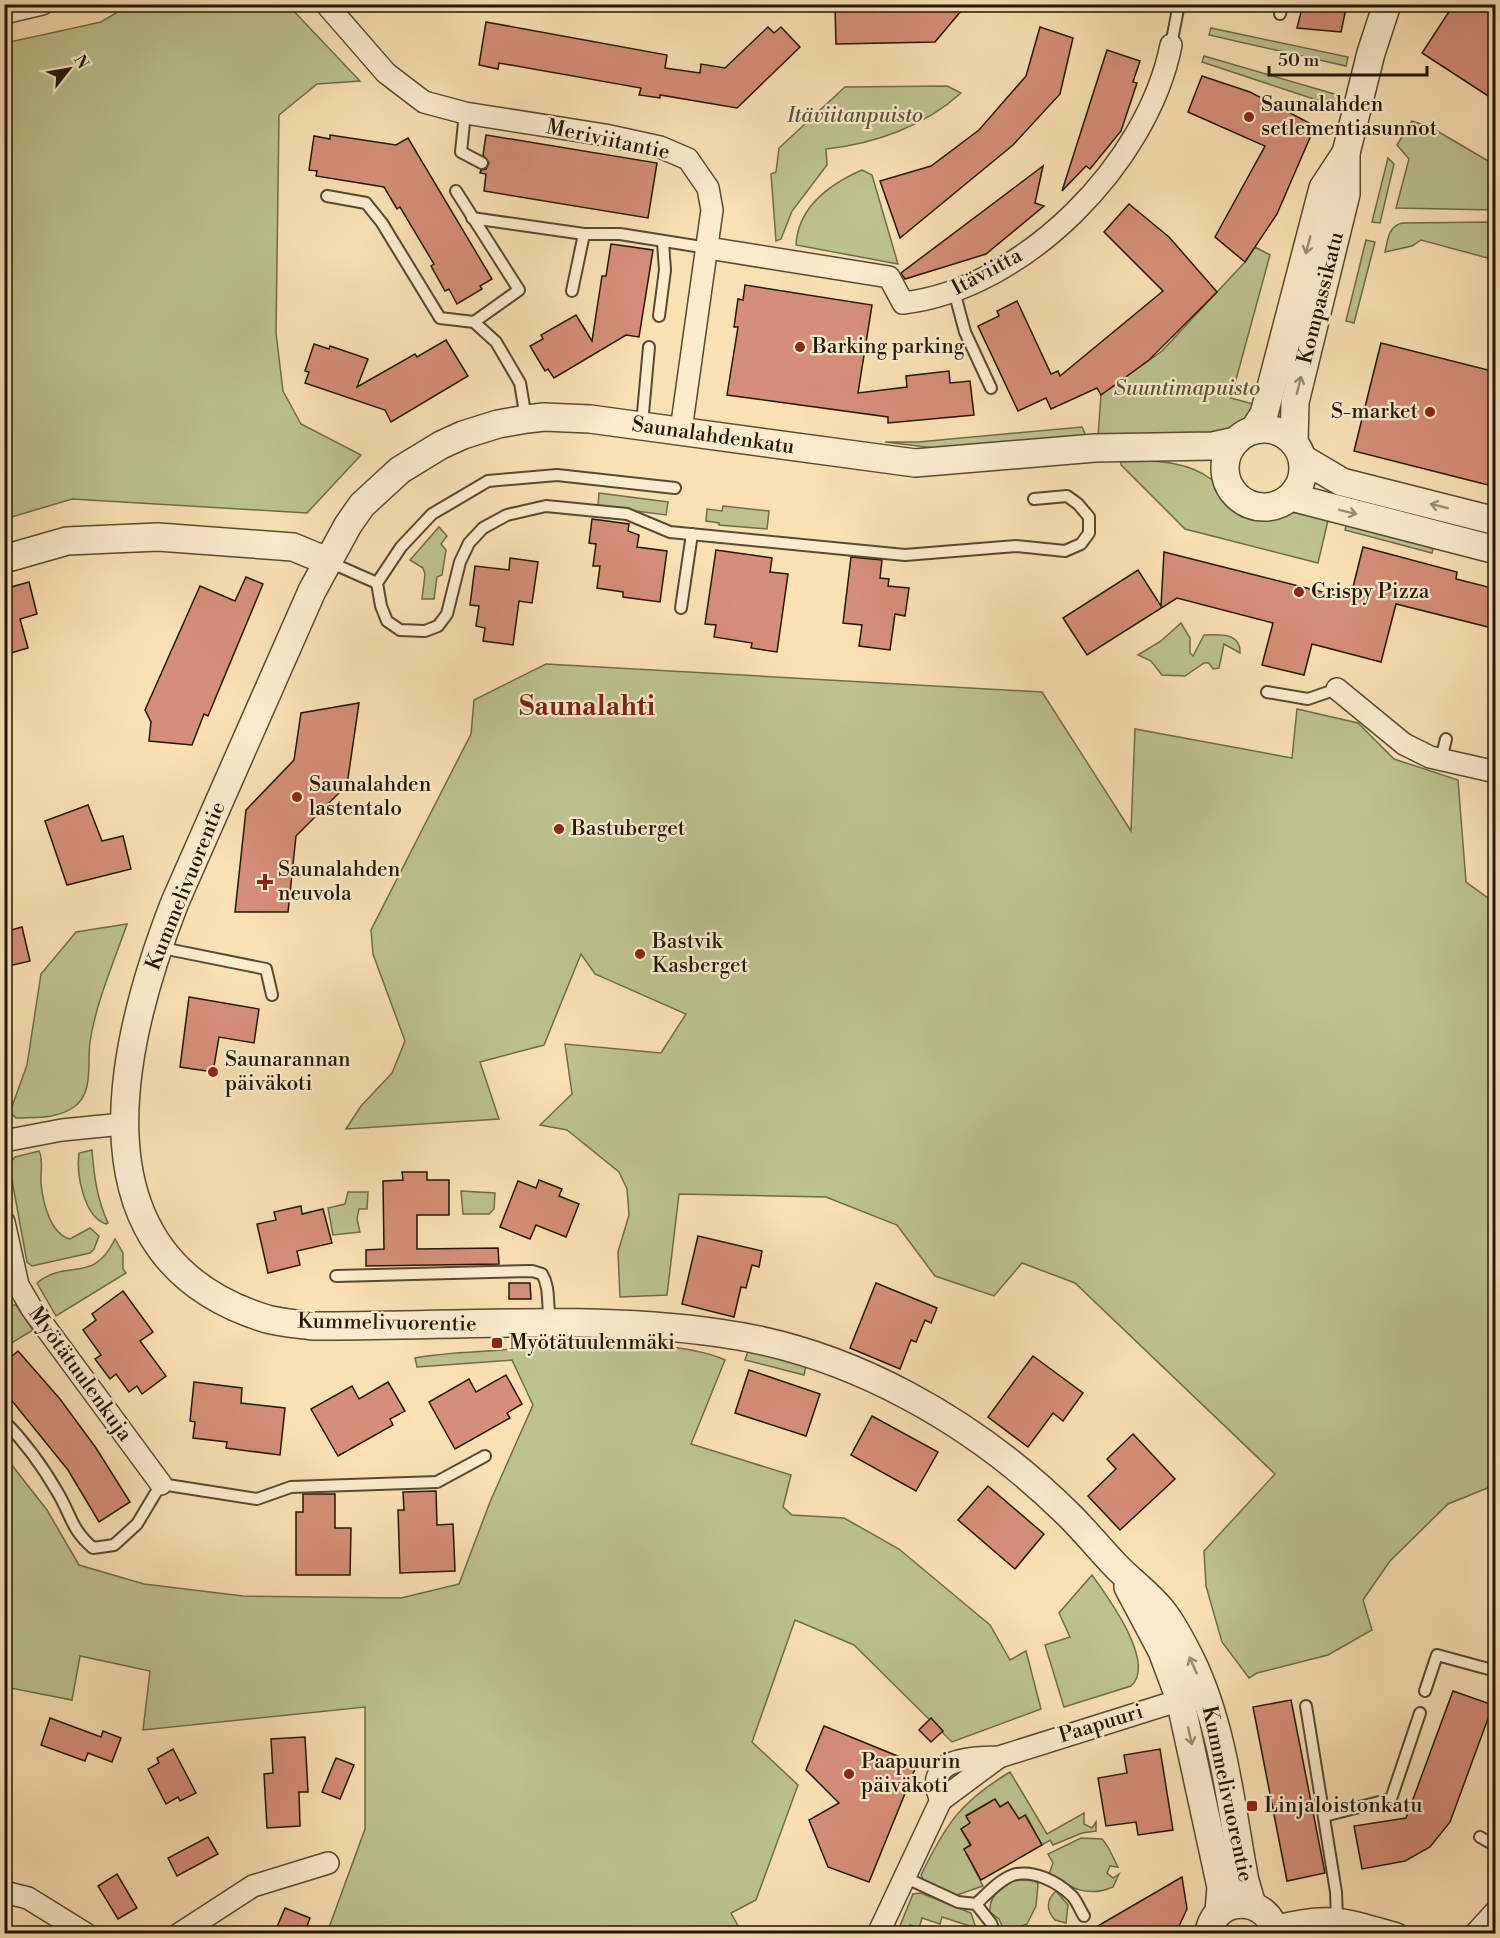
<svg xmlns="http://www.w3.org/2000/svg" width="1500" height="1938" font-family="'Libre Bodoni',serif">
  <style>
    .green { fill: #bcc38e; stroke: #6e6c4b; stroke-width: 1.5 }
    .building { fill: #d68e78; stroke: #211608; stroke-width: 1.5 }
    .lines { fill: none; stroke-linecap: round; stroke-linejoin: round }
    .service-casing { stroke: #574933; stroke-width: 14 }
    .minor-casing { stroke: #574933; stroke-width: 24 }
    .tertiary-casing { stroke: #574933; stroke-width: 30 }
    .service { stroke: #fbecce; stroke-width: 10 }
    .minor { stroke: #fbecce; stroke-width: 21 }
    .tertiary { stroke: #fbecce; stroke-width: 27 }
    .oneway { stroke: #998c75 }
    .poi-dot { fill: #8f2418; stroke: #fbecce; stroke-width: 2 }
    .labels { text-anchor: middle; dominant-baseline: central; stroke-width: 4.5; stroke-linejoin: round; paint-order: stroke }
    .poi-label { font-size: 21px; fill: #211608; stroke: #fbecce; text-anchor: start }
    .park-label { font-size: 21px; font-style: italic; fill: #575337; stroke: #fbecce }
    .street-label { font-size: 21px; fill: #211608; stroke: #fbecce }
    .district-label { font-size: 27px; font-weight: bold; fill: #7a1f14; stroke: #fbecce }
  </style>
  <rect width="100%" height="100%" fill="#f9e1b3"/>
  <filter id="stains"><feTurbulence type="fractalNoise" baseFrequency=".00333" numOctaves="4"/><feColorMatrix values="0 0 0 0 .2 0 0 0 0 .09 0 0 0 0 .02 0 0 0 .5 -.17"/></filter>
  <radialGradient id="worn" r=".72"><stop offset=".6" stop-color="#630" stop-opacity="0"/><stop offset="1" stop-color="#630" stop-opacity=".3"/></radialGradient>
  <g class="green">
    <path d="M129 5H288L360 81 317 84 279 115 276 333 283 391 301 424 361 455 307 513 72 499 5 519V43L101 22Z"/>
    <path d="M1211 28 1348 57 1346 66 1209 35Z"/>
    <path d="M1204 56 1338 95 1335 106 1202 62Z"/>
    <path d="M947 86 961 93C925 126 874 144 826 149L827 165 792 211 781 239 776 241 771 174 776 172 779 148 845 87Z"/>
    <path d="M1412 121 1432 128 1495 165V210L1396 208 1409 159 1397 145Z"/>
    <path d="M1388 158 1394 164 1380 223 1372 222Z"/>
    <path d="M862 170 872 175 898 264 796 245C798 207 830 184 862 170Z"/>
    <path d="M1495 222V260L1421 240 1412 246 1385 252C1388 239 1388 227 1402 223Z"/>
    <path d="M1366 240 1375 242 1354 323 1346 321Z"/>
    <path d="M1255 247 1270 255 1231 398 1253 404 1250 417 1231 431 1218 434 1098 437 1101 395 1162 351 1245 262Z"/>
    <path d="M1082 427 1087 438 951 450 885 442H918Z"/>
    <path d="M1121 459C1151 461 1186 460 1211 479 1226 490 1231 510 1251 516 1267 521 1285 512 1301 512 1311 512 1320 515 1329 516L1318 563 1185 529 1121 465Z"/>
    <path d="M599 493 668 502 666 515 598 506Z"/>
    <path d="M723 506 769 511 767 529 719 525V523L706 521 707 509 722 511Z"/>
    <path d="M1347 520 1390 531 1433 549 1432 553 1345 530Z"/>
    <path d="M439 527 447 536 441 544 446 550 442 575 437 577 434 599H422L425 574 423 568 410 560Z"/>
    <path d="M1181 623 1190 638V653L1193 656 1204 635C1220 634 1241 633 1240 653L1224 644 1219 668 1213 669 1209 663H1204L1185 676 1162 675 1151 661 1138 655 1161 641Z"/>
    <path d="M546 664 1042 692 1131 831 1135 729 1292 758 1297 709 1358 723 1394 759 1458 780 1466 882 1495 903V1485L1448 1504 1390 1561 1363 1600 1372 1630 1328 1655 1257 1673 1249 1678 1222 1642 1206 1586 1204 1551 1275 1474 1075 1283 1022 1263 994 1296 935 1276 897 1225 826 1197 679 1194 667 1295 620 1297 618 1252 629 1215 627 1189 619 1172 567 1130 540 1125 572 1094 565 1044 661 1053 686 1014 595 974 581 954 544 1045 480 1062 499 1119 346 1129 361 1106 392 1073 405 1041 373 954 371 930 471 734 474 700Z"/>
    <path d="M127 924C114 962 96 1002 90 1042 87 1063 94 1093 74 1107 57 1119 36 1117 16 1118L10 1112 27 1065 41 974 76 932Z"/>
    <path d="M92 1150C94 1176 97 1199 108 1223L106 1224C84 1217 76 1174 79 1153Z"/>
    <path d="M39 1151C44 1160 40 1173 41 1184 43 1202 50 1234 70 1239L90 1228 99 1236 94 1249 90 1253 32 1266 27 1262 9 1164 15 1157Z"/>
    <path d="M461 1191 495 1193 494 1209 489 1214H463Z"/>
    <path d="M348 1192H368L367 1209H359L357 1219 360 1232 333 1235 328 1208 345 1204Z"/>
    <path d="M115 1239 123 1253V1269L126 1273 56 1316 37 1283C68 1258 93 1285 115 1239Z"/>
    <path d="M4 1305H16L33 1330 5 1347Z"/>
    <path d="M544 1345C594 1345 680 1339 725 1360L691 1444 791 1475 783 1507 792 1515 844 1518 899 1549 990 1625 1010 1660 1026 1651 1041 1709 952 1742 854 1645 795 1620 752 1742 798 1785 756 1900 731 1913 742 1933 677 1934 666 1930 661 1934 327 1933 365 1829V1707L143 1730 150 1671 80 1656 72 1700 5 1687 4 1455 47 1510 79 1565 144 1584 243 1596 401 1598 459 1584 490 1502 533 1405 512 1360 417 1367 415 1358C458 1350 501 1353 544 1345Z"/>
    <path d="M748 1351 806 1366 804 1375 745 1360Z"/>
    <path d="M1092 1575C1107 1596 1157 1663 1131 1686L1064 1707 1045 1645 1070 1637 1059 1613Z"/>
    <path d="M1010 1772 1047 1834 1084 1813V1824L1092 1828 1096 1822V1831L1082 1833 1053 1845 1050 1840 1042 1845 1026 1815 1018 1819 1008 1802 1000 1807 995 1799 966 1815 970 1823 961 1829 970 1845 964 1849 983 1886 957 1895 924 1881 921 1875C946 1824 960 1802 1010 1772Z"/>
    <path d="M1081 1838 1102 1839C1109 1846 1113 1858 1118 1867L1110 1866 1107 1873 1113 1878 1119 1874 1113 1887C1087 1898 1071 1888 1049 1874L1053 1863 1048 1854Z"/>
    <path d="M1017 1879 1036 1881 1038 1884 1036 1906 1027 1924 1005 1933 999 1919 990 1912C988 1896 1004 1884 1017 1879Z"/>
    <path d="M1056 1891 1068 1905 1066 1923 1055 1920C1046 1910 1046 1900 1056 1891Z"/>
    <path d="M921 1893 971 1913 976 1928 942 1917 940 1924 922 1918 919 1928 910 1925 907 1933H897L913 1894Z"/>
  </g>
  <g class="building">
    <path d="M967 4 935 42 836 44 835 7Z"/>
    <path d="M1303 4H1347L1341 32 1297 28Z"/>
    <path d="M1454 4H1496V101L1422 53Z"/>
    <path d="M486 22 667 55 665 68 700 73 701 64 725 68 768 27 774 33 781 27 800 47 737 108 660 95V98L639 95 641 88 499 63 498 69 479 65Z"/>
    <path d="M1040 27 1073 38 1060 94 1013 145 900 238 880 181 931 166 979 130 1026 76Z"/>
    <path d="M1107 50 1140 61 1133 82 1137 83 1121 131 1090 169 1086 166 1062 191Z"/>
    <path d="M1202 76 1250 92 1315 126 1277 214 1245 262 1215 237 1265 146 1188 112Z"/>
    <path d="M330 135 396 145 408 138 492 279 480 286 482 289 457 304 449 289 445 291 431 266 434 264 400 207 397 209 384 187 316 176 317 171 309 170 314 136 330 139Z"/>
    <path d="M486 135 657 163 648 218 484 191 486 174 480 173 481 170 486 169 489 163 483 155Z"/>
    <path d="M1043 166 1035 203 1044 206 986 254 905 279 901 273Z"/>
    <path d="M1129 204 1169 237 1217 292 1149 360 1101 395 1097 388 1051 409 1046 398 1018 411 978 326 999 316 997 311 1017 301 1051 374 1058 371 1060 376 1163 291 1104 232Z"/>
    <path d="M611 244 653 250 639 337 626 335 554 378 548 369 545 371 530 346 543 339 541 335 576 315 592 341 602 276H606Z"/>
    <path d="M745 285 872 305 858 393 907 387 906 376 949 371 950 383 970 381 974 415 888 423V417L727 395 738 327H734L738 299 743 300Z"/>
    <path d="M446 340 468 376 391 422 385 410 305 383 309 372 305 371 314 344 329 349 330 346 368 359 357 387 415 354 417 357Z"/>
    <path d="M1381 343 1496 372V487L1354 451Z"/>
    <path d="M592 519 629 524 628 531 639 535 637 547 667 551 660 602 623 597V592L597 588 600 566H593L596 544 589 543Z"/>
    <path d="M1363 547 1457 572 1456 579 1496 589V629L1396 604 1381 662 1312 644 1304 675 1262 665 1273 623 1177 598 1087 655 1063 618 1138 570 1161 606 1164 552 1350 599Z"/>
    <path d="M716 550 772 558 770 572 788 574 777 652 751 648 752 643 714 637 716 625 705 624Z"/>
    <path d="M851 557 882 560 880 578 889 579 888 586 909 588 905 616 895 614 890 650 859 646 862 625 843 623Z"/>
    <path d="M510 558 538 562 532 603 519 601 513 645 483 641 485 628 476 626 479 606 470 605 475 566 509 570Z"/>
    <path d="M246 577 263 584 208 716 204 714 192 745 149 741 151 722 145 710 200 586 235 601Z"/>
    <path d="M10 581 11 587 29 582 37 614 20 619 28 648 4 655V582Z"/>
    <path d="M359 703 347 785 296 836 288 912H235L246 810 294 760 301 713Z"/>
    <path d="M88 805 102 841 123 836 131 869 67 885 45 821Z"/>
    <path d="M22 927 30 961 4 967V932Z"/>
    <path d="M189 997 259 1009 254 1043 219 1037 213 1072 180 1067Z"/>
    <path d="M402 1172H427V1180H449V1215H417V1249L498 1248 499 1264 366 1266V1250L384 1249 383 1181 403 1180Z"/>
    <path d="M539 1180 562 1189 559 1196 579 1204 566 1237 536 1225 530 1239 500 1227 518 1181 536 1188Z"/>
    <path d="M301 1206 302 1214 323 1209 332 1243 297 1251 300 1265 268 1273 257 1224 276 1220 274 1212Z"/>
    <path d="M698 1236 762 1251 759 1267 752 1265 746 1288 741 1287 734 1317 682 1304Z"/>
    <path d="M509 1283H530L531 1299H509Z"/>
    <path d="M876 1283 937 1308 931 1323 925 1320 916 1342 911 1340 900 1369 850 1348Z"/>
    <path d="M123 1291 153 1332 140 1341 166 1376 142 1394 137 1386 129 1392 116 1374 110 1379 95 1359 101 1355 83 1330 96 1320 92 1314Z"/>
    <path d="M18 1351 60 1399 96 1448 130 1502 99 1522 68 1470 4 1391V1363Z"/>
    <path d="M1033 1356 1083 1393 1063 1421 1053 1413 1028 1447 988 1417Z"/>
    <path d="M749 1370 820 1394 806 1436 735 1413Z"/>
    <path d="M506 1375 522 1404 507 1413 510 1418 455 1449 429 1402 469 1379 476 1392Z"/>
    <path d="M194 1382 242 1388 241 1403 285 1408 280 1455 226 1448 227 1442 193 1438 195 1422 190 1421Z"/>
    <path d="M388 1382 405 1411 390 1419 393 1425 338 1456 311 1409 352 1386 359 1399Z"/>
    <path d="M872 1416 938 1452 916 1491 851 1455Z"/>
    <path d="M1133 1434 1175 1479 1120 1530 1088 1496 1116 1469 1107 1459Z"/>
    <path d="M988 1486 1044 1534 1015 1569 958 1520Z"/>
    <path d="M436 1491 437 1525 453 1524 455 1571 400 1573 398 1510H404L403 1492Z"/>
    <path d="M303 1494H335V1528H351L350 1575H296V1512H303Z"/>
    <path d="M1453 1691 1493 1705 1450 1822 1430 1847 1405 1861 1362 1869 1354 1826 1406 1818Z"/>
    <path d="M1291 1700 1325 1873 1287 1881 1253 1707Z"/>
    <path d="M50 1718 101 1737 103 1731 121 1738 112 1762 88 1753 85 1761 41 1745Z"/>
    <path d="M931 1718 943 1731 931 1742 919 1730Z"/>
    <path d="M824 1726 917 1764 869 1882 828 1867 809 1820 839 1803 806 1770Z"/>
    <path d="M305 1737 308 1792H299L300 1826 267 1828 264 1774 273 1773 271 1739Z"/>
    <path d="M173 1749 196 1793 180 1801 178 1797 166 1804 148 1769 159 1763 157 1758Z"/>
    <path d="M1160 1749 1173 1830 1138 1835 1136 1822 1106 1826 1098 1778 1127 1773 1124 1755Z"/>
    <path d="M336 1758 354 1765 340 1799 322 1792Z"/>
    <path d="M995 1799 1000 1807 1008 1802 1019 1819 1025 1815 1042 1845 981 1880 964 1849 971 1845 961 1829 970 1823 966 1816Z"/>
    <path d="M208 1837 218 1854 177 1876 168 1858Z"/>
    <path d="M117 1874 137 1908 118 1919 98 1886Z"/>
    <path d="M1182 1877 1187 1909 1179 1926 1168 1934H1084Z"/>
    <path d="M285 1908 310 1918 304 1934H274Z"/>
  </g>
  <g class="lines">
    <defs>
      <g id="service">
        <path d="M1280 14 1282 4"/>
        <path d="M1171 45 1179 4"/>
        <path d="M465 113 461 152 482 163"/>
        <path d="M456 191 519 290 474 322"/>
        <path d="M327 196 366 203 382 223 440 318 474 322 496 342 520 383 526 418"/>
        <path d="M472 218 584 234 572 291"/>
        <path d="M584 234H620L708 248"/>
        <path d="M954 291 965 332 991 388"/>
        <path d="M659 316 665 270 663 242"/>
        <path d="M642 424 649 347"/>
        <path d="M675 488 557 475 488 481 432 514 401 547 377 583 381 606 387 621 400 630 425 631 438 626 447 614 460 562 469 543 483 528 507 515 546 506 627 514 670 532 905 555 1016 546 1065 551 1081 544 1089 533V517L1078 504 1067 496 1034 499"/>
        <path d="M327 561 377 583"/>
        <path d="M681 608 692 534"/>
        <path d="M1267 692 1308 699 1337 689"/>
        <path d="M1441 759 1446 739"/>
        <path d="M162 945 172 950 266 969 272 995"/>
        <path d="M336 1276 532 1271 542 1274C551 1289 546 1306 551 1323"/>
        <path d="M4 1421C25 1442 43 1467 58 1493 72 1517 71 1529 93 1548L114 1545 137 1524 161 1484 257 1499 291 1487 437 1482 485 1456"/>
        <path d="M1425 1691 1437 1655 1496 1671"/>
        <path d="M1306 1706 1336 1892 1337 1918"/>
        <path d="M1324 1816 1391 1799 1420 1713"/>
        <path d="M1480 1837 1496 1846"/>
        <path d="M904 1877 958 1902 976 1904 991 1923 995 1934"/>
        <path d="M976 1904C987 1894 999 1880 1013 1875 1033 1869 1058 1882 1072 1896 1077 1901 1080 1910 1084 1916"/>
      </g>
      <g id="minor">
        <path d="M326 4 386 73 424 102 465 113 605 135 660 147 688 159 708 188 712 210 681 430"/>
        <path d="M4 13 42 4"/>
        <path d="M708 248 889 277 903 303C1025 289 1148 162 1171 45"/>
        <path d="M1337 689 1404 744 1430 757 1496 772"/>
        <path d="M4 1141 62 1130 123 1124"/>
        <path d="M4 1222 18 1285 32 1309 161 1484"/>
        <path d="M941 1800C921 1759 971 1757 999 1757L1193 1696"/>
        <path d="M4 1892 28 1898 86 1934"/>
        <path d="M1274 1927C1328 1912 1345 1919 1397 1934"/>
        <path d="M179 1934 253 1886 328 1863"/>
        <path d="M878 1934 941 1800 999 1757"/>
        <path d="M1475 1934 1496 1911"/>
      </g>
      <g id="tertiary">
        <circle cx="1264" cy="468" r="39"/>
        <path d="M1254 430 1264 414 1323 188 1346 153"/>
        <path d="M1236 441 1213 446 1095 448 915 463 590 419 544 417 527 419 498 424 463 435 441 445 400 470 362 505 348 525 312 591 175 902C118 1048 69 1259 267 1319 282 1323 298 1324 312 1326 447 1327 585 1314 719 1333 851 1351 975 1422 1069 1515 1085 1531 1099 1548 1115 1565 1130 1581 1150 1595 1163 1612 1174 1626 1183 1644 1191 1660 1224 1728 1231 1808 1245 1881L1252 1905"/>
        <path d="M1294 443 1295 402 1346 194V153L1371 53 1387 4"/>
        <path d="M1303 459 1342 482 1496 521"/>
        <path d="M1291 497 1496 550"/>
        <path d="M4 559 67 541 158 537 293 547 327 561"/>
        <path d="M1128 1587 1162 1651 1180 1699 1221 1887 1219 1911"/>
        <path d="M1209 1934C1213 1894 1270 1895 1275 1934"/>
      </g>
    </defs>
    <use href="#service" class="service-casing"/>
    <use href="#minor" class="minor-casing"/>
    <use href="#tertiary" class="tertiary-casing"/>
    <use href="#service" class="service"/>
    <use href="#minor" class="minor"/>
    <use href="#tertiary" class="tertiary"/>
  </g>
  <defs><path id="oneway-shaft" d="M-6 0H5M1.5-3L5.5 0L1.5 3" fill="none" stroke-width="1.6" stroke-linecap="round" stroke-linejoin="round" transform="scale(1.5)"/></defs>
  <g class="oneway">
    <use href="#oneway-shaft" transform="translate(1308 245) rotate(105)"/>
    <use href="#oneway-shaft" transform="translate(1299 385) rotate(-76)"/>
    <use href="#oneway-shaft" transform="translate(1439 506) rotate(-166)"/>
    <use href="#oneway-shaft" transform="translate(1348 512) rotate(14)"/>
    <use href="#oneway-shaft" transform="translate(1193 1665) rotate(-114)"/>
    <use href="#oneway-shaft" transform="translate(1190 1736) rotate(77)"/>
  </g>
  <g class="poi-dot">
    <circle cx="1249" cy="117" r="6"/>
    <circle cx="800" cy="347" r="6"/>
    <circle cx="1430" cy="412" r="6"/>
    <circle cx="1299" cy="592" r="6"/>
    <circle cx="297" cy="797" r="6"/>
    <circle cx="559" cy="829" r="6"/>
    <path d="M262 873h6v6h6v6h-6v6h-6v-6h-6v-6h6z"/>
    <circle cx="640" cy="954" r="6"/>
    <circle cx="213" cy="1072" r="6"/>
    <rect x="491" y="1337" width="12" height="12" rx="3"/>
    <circle cx="849" cy="1774" r="6"/>
    <rect x="1246" y="1800" width="12" height="12" rx="3"/>
  </g>
  <g class="labels">
    <g class="poi-label">
      <text x="1261" y="105">Saunalahden<tspan x="1261" dy="24">setlementiasunnot</tspan></text>
      <text x="812" y="347">Barking parking</text>
      <text x="1418" y="412" text-anchor="end">S-market</text>
      <text x="1311" y="592">Crispy Pizza</text>
      <text x="309" y="785">Saunalahden<tspan x="309" dy="24">lastentalo</tspan></text>
      <text x="571" y="829">Bastuberget</text>
      <text x="278" y="870">Saunalahden<tspan x="278" dy="24">neuvola</tspan></text>
      <text x="652" y="942">Bastvik<tspan x="652" dy="24">Kasberget</tspan></text>
      <text x="225" y="1060">Saunarannan<tspan x="225" dy="24">päiväkoti</tspan></text>
      <text x="509" y="1343">Myötätuulenmäki</text>
      <text x="861" y="1762">Paapuurin<tspan x="861" dy="24">päiväkoti</tspan></text>
      <text x="1264" y="1806">Linjaloistonkatu</text>
    </g>
    <g class="park-label">
      <text x="855" y="116">Itäviitanpuisto</text>
      <text x="1187" y="389">Suuntimapuisto</text>
    </g>
    <g class="street-label">
      <text transform="translate(608 140) rotate(12)">Meriviitantie</text>
      <text transform="translate(987 272) rotate(-28)">Itäviitta</text>
      <text transform="translate(1321 298) rotate(-76)">Kompassikatu</text>
      <text transform="translate(713 436) rotate(8)">Saunalahdenkatu</text>
      <text transform="translate(186 886) rotate(-68)">Kummelivuorentie</text>
      <text transform="translate(387 1323) rotate(1)">Kummelivuorentie</text>
      <text transform="translate(80 1374) rotate(54)">Myötätuulenkuja</text>
      <text transform="translate(1101 1724) rotate(-17)">Paapuuri</text>
      <text transform="translate(1227 1794) rotate(78)">Kummelivuorentie</text>
    </g>
    <g class="district-label">
      <text x="587" y="707">Saunalahti</text>
    </g>
  </g>
  <rect width="1500" height="1938" fill="none" stroke="#f9e1b3" stroke-width="24"/>
  <rect x="6" y="6" width="1488" height="1926" fill="none" stroke="#211608" stroke-width="3"/>
  <rect x="12" y="12" width="1476" height="1914" fill="none" stroke="#211608" stroke-width="1.5"/>
  <g transform="translate(69 69) rotate(59)" stroke="#fbecce" stroke-width="4.5" paint-order="stroke">
  <path d="M0-4.5L10 22L0 15L-10 22Z" fill="#211608"/>
  <text y="-9" font-size="16" font-weight="bold" text-anchor="middle" fill="#211608">N</text>
  </g>
  <path d="M1269 66v9h158v-9" fill="none" stroke="#211608" stroke-width="3"/>
  <text x="1278" y="66" font-size="18" fill="#211608" stroke="#fbecce" stroke-width="4.5" paint-order="stroke">50 m</text>
  <rect width="100%" height="100%" filter="url(#stains)"/>
  <rect width="100%" height="100%" fill="url(#worn)"/>
</svg>
